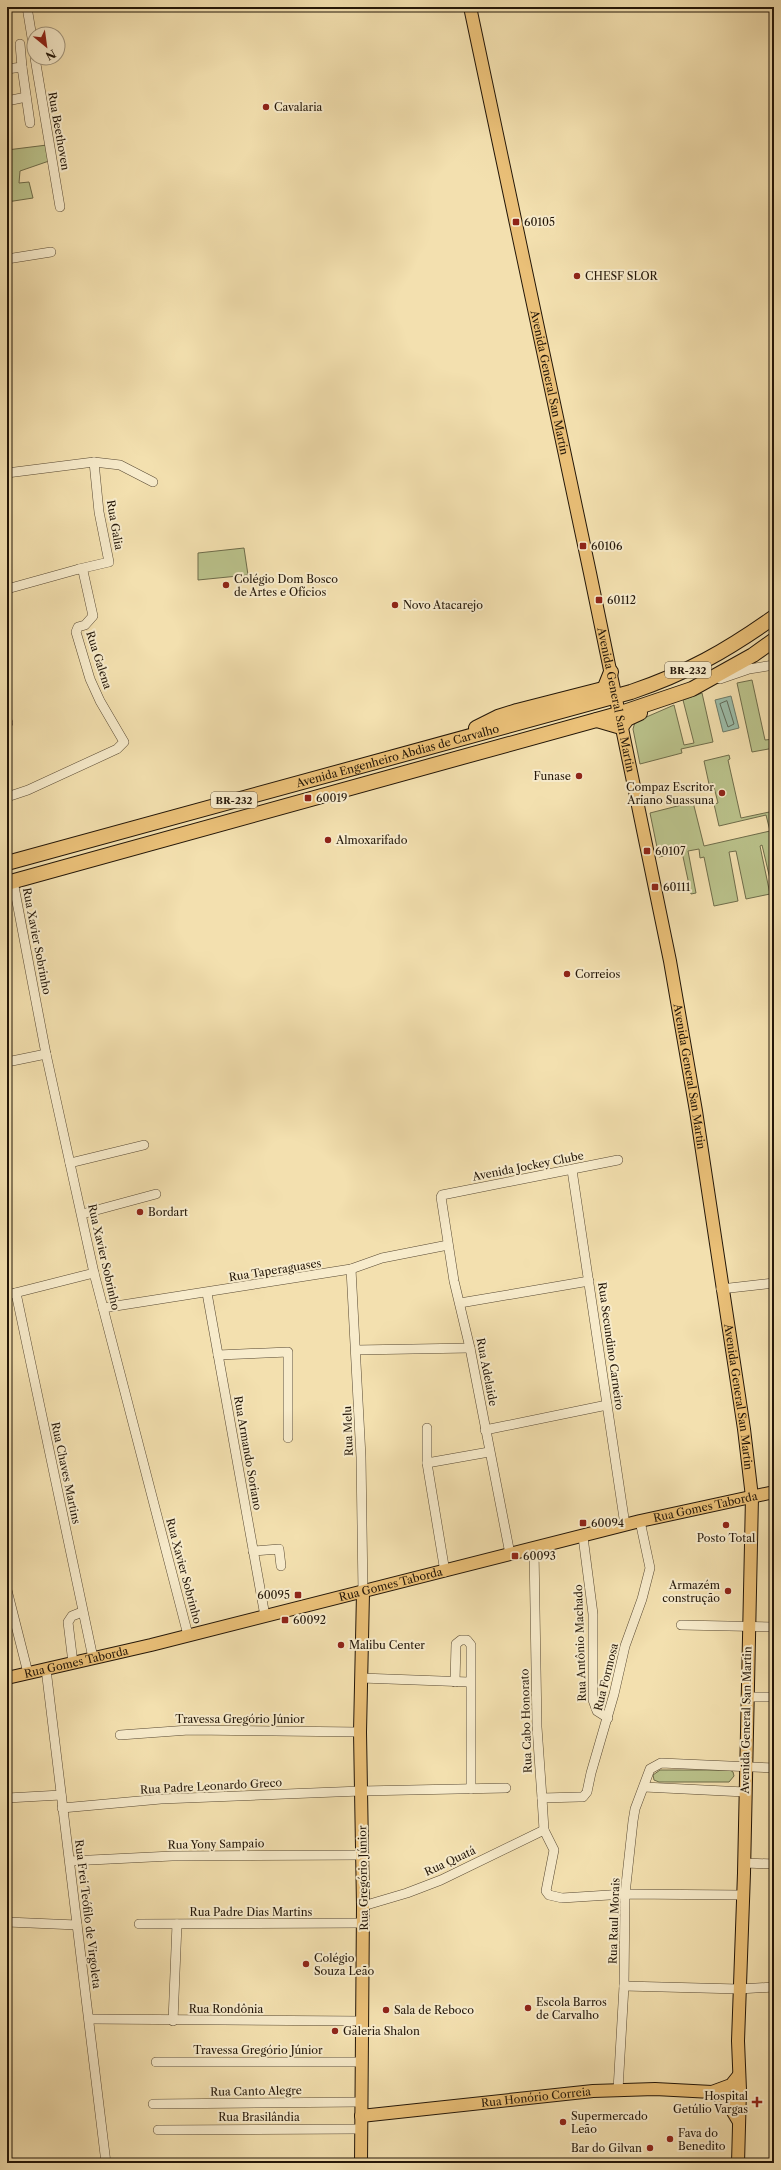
<svg xmlns="http://www.w3.org/2000/svg" width="781" height="2170" font-family="'Libre Caslon Text',serif">
  <style>
    .green { fill: #bac28b; stroke: #6e6c4a }
    .water { fill: #9bbdaa; stroke: #6b7a69 }
    .lines { fill: none; stroke-linecap: round; stroke-linejoin: round }
    .shore { stroke: #5f6a59; stroke-width: 1 }
    .minor-casing { stroke: #574832; stroke-width: 10 }
    .major-casing { stroke: #231608; stroke-width: 14 }
    .highway-casing { stroke: #231608; stroke-width: 16 }
    .minor { stroke: #f7ebcb; stroke-width: 9 }
    .major { stroke: #eac078; stroke-width: 12 }
    .highway { stroke: #eac078; stroke-width: 14 }
    .poi-dot { fill: #8f2418; stroke: #f7ebcb; stroke-width: 1.5 }
    .labels { text-anchor: middle; dominant-baseline: central; stroke-width: 4; stroke-linejoin: round; paint-order: stroke }
    .shield { fill: #f7ebcb; stroke: #635642; stroke-width: 1 }
    .shield-label { font-size: 10px; font-weight: bold; fill: #231608 }
    .poi-label { font-size: 11px; fill: #231608; stroke: #f7ebcb; text-anchor: start }
    .street-label { font-size: 11px; fill: #231608; stroke: #f7ebcb }
  </style>
  <rect width="100%" height="100%" fill="#f3e0af"/>
  <filter id="stains"><feTurbulence type="fractalNoise" baseFrequency=".005" numOctaves="4"/><feColorMatrix values="0 0 0 0 .2 0 0 0 0 .09 0 0 0 0 .02 0 0 0 .5 -.17"/></filter>
  <radialGradient id="worn" r=".72"><stop offset=".6" stop-color="#630" stop-opacity="0"/><stop offset="1" stop-color="#630" stop-opacity=".3"/></radialGradient>
  <g class="green">
    <path d="M47 145 49 161 20 171 19 183 29 182 33 198 7 202V150Z"/>
    <path d="M244 548 248 575 198 580V553Z"/>
    <path d="M752 680 765 740 774 739V748L752 752 737 683Z"/>
    <path d="M702 693 713 742 681 749 682 753 640 764 633 729 635 722 674 705 684 745 694 743 683 700Z"/>
    <path d="M729 755 730 759 728 760 741 818 774 811V896L762 845 760 846 770 894 746 899 736 851 729 852 738 901 714 906 704 857 700 858 699 849 688 851 696 893 691 894 682 852 659 857 650 813 693 802 704 846 770 831 766 815 719 826 714 804 718 803 713 783 709 784 704 761Z"/>
    <path d="M660 1770H730L733 1772 734 1776 729 1782H659L654 1780 653 1775Z"/>
  </g>
  <path class="water" d="M731 696 739 728 723 732 715 700Z"/>
  <g class="lines">
    <path class="shore" d="M727 701 734 724 728 727 720 704Z"/>
    <defs>
      <g id="minor">
        <path d="M27 7 34 50"/>
        <path d="M20 44 22 67"/>
        <path d="M35 58 60 207"/>
        <path d="M7 69 22 67 30 123"/>
        <path d="M7 101 26 97"/>
        <path d="M7 259 51 252"/>
        <path d="M7 473 94 462 120 465 153 482"/>
        <path d="M79 569 109 562 99 512 94 462"/>
        <path d="M7 589 79 569 83 571 93 616 85 625 78 627 76 632 90 679 100 701 124 742 117 749 28 790 7 797"/>
        <path d="M720 679 749 669 774 665"/>
        <path d="M7 720 8 723"/>
        <path d="M13 881 46 1054 94 1273 188 1635"/>
        <path d="M7 1062 46 1054"/>
        <path d="M70 1163 144 1145"/>
        <path d="M572 1170 625 1525"/>
        <path d="M82 1214 156 1194"/>
        <path d="M351 1269 361 1457 363 1593"/>
        <path d="M721 1289 774 1283"/>
        <path d="M16 1293 93 1658"/>
        <path d="M207 1293 265 1616"/>
        <path d="M7 1295 94 1273"/>
        <path d="M460 1303 589 1281"/>
        <path d="M103 1308 351 1269 382 1258 448 1245"/>
        <path d="M356 1350 470 1348"/>
        <path d="M218 1355 288 1352V1438"/>
        <path d="M427 1428V1463L445 1572"/>
        <path d="M485 1430 607 1405"/>
        <path d="M427 1463 489 1452"/>
        <path d="M583 1537 593 1614V1700L597 1711 608 1718"/>
        <path d="M534 1549 537 1727 542 1798 544 1830 554 1850 546 1891 549 1895 562 1898 625 1894 743 1895"/>
        <path d="M253 1551 279 1549 281 1566"/>
        <path d="M510 1554 470 1348 454 1281 441 1197 442 1195 618 1160"/>
        <path d="M7 1590 28 1673"/>
        <path d="M681 1625 774 1627"/>
        <path d="M73 1663 68 1622 72 1616 82 1612"/>
        <path d="M46 1669 106 2163"/>
        <path d="M361 1678 469 1682"/>
        <path d="M455 1682 456 1644 461 1640H467L471 1645V1789"/>
        <path d="M746 1697H774"/>
        <path d="M120 1735 189 1730 360 1732"/>
        <path d="M644 1787 745 1792"/>
        <path d="M7 1798 61 1795"/>
        <path d="M542 1798 579 1797H583L587 1792 591 1773 614 1694 625 1646 642 1599 650 1568 640 1521"/>
        <path d="M62 1808 161 1799 361 1791 506 1788"/>
        <path d="M70 1861 172 1856 363 1855"/>
        <path d="M744 1863 774 1864"/>
        <path d="M363 1906 407 1893 441 1880 544 1830"/>
        <path d="M7 1922 77 1925"/>
        <path d="M139 1924 363 1923"/>
        <path d="M624 1986 739 1989 774 1987"/>
        <path d="M89 2019 362 2021"/>
        <path d="M173 2021 177 1924"/>
        <path d="M156 2062H360"/>
        <path d="M618 2090 624 1986 625 1894 633 1821 635 1809 650 1769 661 1763 774 1768"/>
        <path d="M153 2104 360 2102"/>
        <path d="M158 2130 361 2129"/>
      </g>
      <g id="major">
        <path id="s1" d="M470 7 590 573 670 961 696 1111 744 1429 752 1497 744 1873 738 2041 740 2090 738 2163"/>
        <path id="s2" d="M7 1678 151 1645 640 1521 774 1492"/>
        <path d="M712 2092 731 2085 739 2075"/>
        <path id="s3" d="M361 2116 593 2091 655 2089 712 2092 727 2102 739 2122"/>
        <path d="M361 2163 363 1906 360 1732 363 1593"/>
      </g>
      <g id="highway">
        <path d="M597 695 605 687 611 672"/>
        <path d="M597 720 621 727 627 719 640 713"/>
        <path d="M476 728 498 717 517 711 603 689"/>
        <path id="s4" d="M7 863 631 692C687 673 726 651 774 617"/>
        <path d="M7 883 618 714 692 689 753 655 774 640"/>
      </g>
    </defs>
    <use href="#minor" class="minor-casing"/>
    <use href="#major" class="major-casing"/>
    <use href="#highway" class="highway-casing"/>
    <use href="#minor" class="minor"/>
    <use href="#major" class="major"/>
    <use href="#highway" class="highway"/>
  </g>
  <g class="poi-dot">
    <circle cx="266" cy="107" r="4"/>
    <rect x="512" y="218" width="8" height="8" rx="2"/>
    <circle cx="577" cy="276" r="4"/>
    <rect x="579" y="542" width="8" height="8" rx="2"/>
    <circle cx="226" cy="585" r="4"/>
    <rect x="595" y="596" width="8" height="8" rx="2"/>
    <circle cx="395" cy="605" r="4"/>
    <circle cx="579" cy="776" r="4"/>
    <circle cx="722" cy="793" r="4"/>
    <rect x="304" y="794" width="8" height="8" rx="2"/>
    <circle cx="328" cy="840" r="4"/>
    <rect x="643" y="847" width="8" height="8" rx="2"/>
    <rect x="651" y="883" width="8" height="8" rx="2"/>
    <circle cx="567" cy="974" r="4"/>
    <circle cx="140" cy="1212" r="4"/>
    <rect x="579" y="1519" width="8" height="8" rx="2"/>
    <circle cx="726" cy="1525" r="4"/>
    <rect x="511" y="1552" width="8" height="8" rx="2"/>
    <circle cx="728" cy="1591" r="4"/>
    <rect x="294" y="1591" width="8" height="8" rx="2"/>
    <rect x="281" y="1616" width="8" height="8" rx="2"/>
    <circle cx="341" cy="1645" r="4"/>
    <circle cx="306" cy="1964" r="4"/>
    <circle cx="528" cy="2008" r="4"/>
    <circle cx="386" cy="2010" r="4"/>
    <circle cx="335" cy="2031" r="4"/>
    <path d="M755 2096h4v4h4v4h-4v4h-4v-4h-4v-4h4z"/>
    <circle cx="563" cy="2122" r="4"/>
    <circle cx="670" cy="2139" r="4"/>
    <circle cx="650" cy="2148" r="4"/>
  </g>
  <g class="labels">
    <g class="shield">
      <rect x="665" y="662" width="46" height="16" rx="3"/>
      <rect x="211" y="792" width="46" height="16" rx="3"/>
    </g>
    <g class="shield-label">
      <text x="688" y="670">BR-232</text>
      <text x="234" y="800">BR-232</text>
    </g>
    <g class="poi-label">
      <text x="274" y="107">Cavalaria</text>
      <text x="524" y="222">60105</text>
      <text x="585" y="276">CHESF SLOR</text>
      <text x="591" y="546">60106</text>
      <text x="234" y="579">Colégio Dom Bosco<tspan x="234" dy="13">de Artes e Ofícios</tspan></text>
      <text x="607" y="600">60112</text>
      <text x="403" y="605">Novo Atacarejo</text>
      <text x="571" y="776" text-anchor="end">Funase</text>
      <text x="714" y="787" text-anchor="end">Compaz Escritor<tspan x="714" dy="13">Ariano Suassuna</tspan></text>
      <text x="316" y="798">60019</text>
      <text x="336" y="840">Almoxarifado</text>
      <text x="655" y="851">60107</text>
      <text x="663" y="887">60111</text>
      <text x="575" y="974">Correios</text>
      <text x="148" y="1212">Bordart</text>
      <text x="591" y="1523">60094</text>
      <text x="726" y="1538" text-anchor="middle">Posto Total</text>
      <text x="523" y="1556">60093</text>
      <text x="720" y="1585" text-anchor="end">Armazém<tspan x="720" dy="13">construção</tspan></text>
      <text x="290" y="1595" text-anchor="end">60095</text>
      <text x="293" y="1620">60092</text>
      <text x="349" y="1645">Malibu Center</text>
      <text x="314" y="1958">Colégio<tspan x="314" dy="13">Souza Leão</tspan></text>
      <text x="536" y="2002">Escola Barros<tspan x="536" dy="13">de Carvalho</tspan></text>
      <text x="394" y="2010">Sala de Reboco</text>
      <text x="343" y="2031">Galeria Shalon</text>
      <text x="748" y="2096" text-anchor="end">Hospital<tspan x="748" dy="13">Getúlio Vargas</tspan></text>
      <text x="571" y="2116">Supermercado<tspan x="571" dy="13">Leão</tspan></text>
      <text x="678" y="2133">Fava do<tspan x="678" dy="13">Benedito</tspan></text>
      <text x="642" y="2148" text-anchor="end">Bar do Gilvan</text>
    </g>
    <g class="street-label">
      <text transform="translate(59 131) rotate(80)">Rua Beethoven</text>
      <text stroke="none"><textPath href="#s1" startOffset="384">Avenida General San Martin</textPath></text>
      <text transform="translate(115 525) rotate(80)">Rua Galia</text>
      <text transform="translate(99 660) rotate(72)">Rua Galena</text>
      <text stroke="none"><textPath href="#s1" startOffset="708">Avenida General San Martin</textPath></text>
      <text stroke="none"><textPath href="#s4" startOffset="405">Avenida Engenheiro Abdias de Carvalho</textPath></text>
      <text transform="translate(37 941) rotate(79)">Rua Xavier Sobrinho</text>
      <text stroke="none"><textPath href="#s1" startOffset="1092">Avenida General San Martin</textPath></text>
      <text transform="translate(528 1166) rotate(-11)">Avenida Jockey Clube</text>
      <text transform="translate(104 1257) rotate(77)">Rua Xavier Sobrinho</text>
      <text transform="translate(275 1270) rotate(-9)">Rua Taperaguases</text>
      <text transform="translate(611 1346) rotate(82)">Rua Secundino Carneiro</text>
      <text transform="translate(487 1372) rotate(79)">Rua Adelaide</text>
      <text stroke="none"><textPath href="#s1" startOffset="1416">Avenida General San Martin</textPath></text>
      <text transform="translate(348 1431) rotate(-92)">Rua Melu</text>
      <text transform="translate(248 1453) rotate(80)">Rua Armando Soriano</text>
      <text transform="translate(66 1473) rotate(78)">Rua Chaves Martins</text>
      <text stroke="none"><textPath href="#s2" startOffset="719">Rua Gomes Taborda</textPath></text>
      <text transform="translate(184 1571) rotate(75)">Rua Xavier Sobrinho</text>
      <text stroke="none"><textPath href="#s2" startOffset="395">Rua Gomes Taborda</textPath></text>
      <text transform="translate(580 1643) rotate(-92)">Rua Antônio Machado</text>
      <text stroke="none"><textPath href="#s2" startOffset="71">Rua Gomes Taborda</textPath></text>
      <text transform="translate(606 1677) rotate(-76)">Rua Formosa</text>
      <text x="240" y="1719">Travessa Gregório Júnior</text>
      <text transform="translate(746 1720) rotate(-89)">Avenida General San Martin</text>
      <text transform="translate(526 1721) rotate(-92)">Rua Cabo Honorato</text>
      <text transform="translate(211 1786) rotate(-3)">Rua Padre Leonardo Greco</text>
      <text transform="translate(216 1844) rotate(-1)">Rua Yony Sampaio</text>
      <text transform="translate(450 1861) rotate(-25)">Rua Quatá</text>
      <text transform="translate(363 1878) rotate(-91)">Rua Gregório Júnior</text>
      <text x="251" y="1912">Rua Padre Dias Martins</text>
      <text transform="translate(88 1914) rotate(83)">Rua Frei Teófilo de Virgoleta</text>
      <text transform="translate(614 1921) rotate(-88)">Rua Raul Morais</text>
      <text x="226" y="2009">Rua Rondônia</text>
      <text x="258" y="2050">Travessa Gregório Júnior</text>
      <text transform="translate(256 2091) rotate(-1)">Rua Canto Alegre</text>
      <text stroke="none"><textPath href="#s3" startOffset="176">Rua Honório Correia</textPath></text>
      <text x="259" y="2117">Rua Brasilândia</text>
    </g>
  </g>
  <rect width="781" height="2170" fill="none" stroke="#f3e0af" stroke-width="24"/>
  <rect x="8" y="8" width="765" height="2154" fill="none" stroke="#231608" stroke-width="2"/>
  <rect x="12" y="12" width="757" height="2146" fill="none" stroke="#231608"/>
  <g transform="translate(46 46) rotate(151)"><circle r="19" fill="#f7ebcb" stroke="#a2967d"/>
  <path d="M0-3L7 15L0 10L-7 15Z" fill="#8f2418"/>
  <text y="-6" font-size="11" font-weight="bold" text-anchor="middle" fill="#231608">N</text>
  </g>
  <rect width="100%" height="100%" filter="url(#stains)"/>
  <rect width="100%" height="100%" fill="url(#worn)"/>
</svg>
